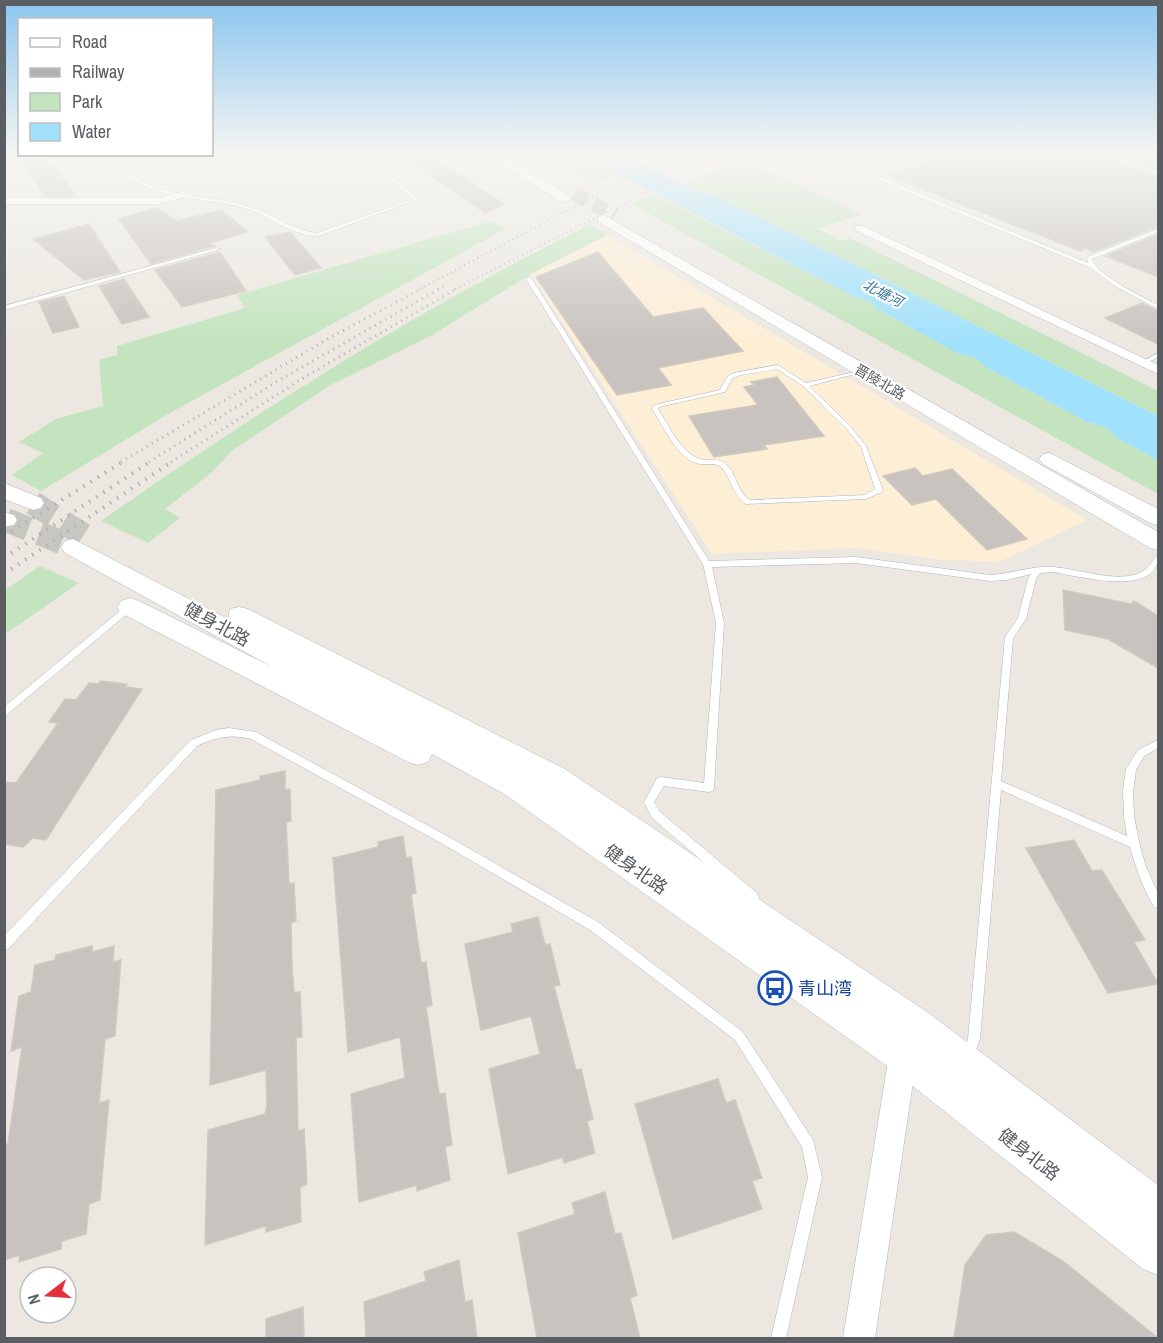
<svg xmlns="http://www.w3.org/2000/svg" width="1163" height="1343" font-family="'Archivo Narrow','Noto Sans SC',sans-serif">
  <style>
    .commercial { fill: #fdeed6 }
    .green { fill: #c3e4be }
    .water { fill: #a1e1fc }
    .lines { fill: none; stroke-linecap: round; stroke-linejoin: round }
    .river { fill: #a1e1fc; fill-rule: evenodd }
    .building { fill: #c8c3be; stroke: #d1c9c0; stroke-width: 1.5 }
    .secondary-tunnel-far1 { stroke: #c8c6c1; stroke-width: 14; stroke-dasharray: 14 8; stroke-linecap: butt }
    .secondary-tunnel { stroke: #c8c6c1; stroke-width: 24; stroke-dasharray: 24 12; stroke-linecap: butt }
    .service-casing { stroke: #b2b5b9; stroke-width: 1 }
    .minor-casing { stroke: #b2b5b9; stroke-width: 1 }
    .secondary-casing { stroke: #b3b7bc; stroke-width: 1 }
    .service { fill: #fff; fill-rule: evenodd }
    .minor { fill: #fff; fill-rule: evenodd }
    .secondary { fill: #fff; fill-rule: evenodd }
    .rail-far2 { stroke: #b0b1b2; stroke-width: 2; stroke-dasharray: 1 4; stroke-linecap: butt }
    .rail-far1 { stroke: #b0b1b2; stroke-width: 3; stroke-dasharray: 1 5; stroke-linecap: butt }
    .rail { stroke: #b0b1b2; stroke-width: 4; stroke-dasharray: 1.5 7; stroke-linecap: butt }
    .labels { text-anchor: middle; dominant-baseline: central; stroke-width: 4.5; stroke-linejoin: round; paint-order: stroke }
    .far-water-label { font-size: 14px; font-style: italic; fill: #3b779c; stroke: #fff }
    .far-street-label { font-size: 14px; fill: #5a5e62; stroke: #fff }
    .near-street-label { font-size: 18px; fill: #5a5e62; stroke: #fff }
    .near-transit-label { font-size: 18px; fill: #164399; stroke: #fff; text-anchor: start }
  </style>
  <rect width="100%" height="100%" fill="#ece8e1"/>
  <path class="commercial" d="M607 235 1087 520 999 562 943 560 856 548 712 554 531 274Z"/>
  <g class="green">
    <path d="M541 154H580L616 174 594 185Z"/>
    <path d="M739 158 861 214 818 229 842 241 850 238 1158 391V416L719 197 680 186Z"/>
    <path d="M654 194 855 297 870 301 877 309 959 354 974 357 987 368 1087 422 1105 427 1120 440 1158 460V494L631 204Z"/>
    <path d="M491 221 505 229 170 413 41 491 12 475 43 453 19 442 56 419 103 406 99 360 117 355V346L245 308 237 295Z"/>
    <path d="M590 225 607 235 531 274 432 335 329 386 233 450 211 473 165 509 180 518 148 543 101 521C257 412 419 308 590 225Z"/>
    <path d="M40 566 79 583 5 634V590Z"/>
  </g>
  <path class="water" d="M580 154H630L647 178 719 197 1158 416V460L1120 440 1105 427 1087 422 987 368 974 357 959 354 877 309 870 301 855 297Z"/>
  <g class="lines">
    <path class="river" d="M599 154H623L716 201 719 205 716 209H702Z"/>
  </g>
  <g class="building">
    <path d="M18 154H45L75 196H45Z"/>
    <path d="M422 154H428L504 204 485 213 415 165Z"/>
    <path d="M946 154H1098L1158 176V227L1094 252 1085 248 1080 251 887 175Z"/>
    <path d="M1115 154H1158V170Z"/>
    <path d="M156 208 177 221 221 210 248 232 210 243 215 246 151 264 119 219Z"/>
    <path d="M89 224 120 272 84 280 33 239Z"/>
    <path d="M290 232 321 268 295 275 265 237Z"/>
    <path d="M1158 234V277L1105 256Z"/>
    <path d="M220 252 246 291 182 307 155 270Z"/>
    <path d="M598 252 653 317 703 308 743 351 658 368 671 385 617 395 536 277Z"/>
    <path d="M124 279 149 317 122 324 99 286Z"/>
    <path d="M64 296 79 327 53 333 39 302Z"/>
    <path d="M1142 303 1158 311V344L1105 318Z"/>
    <path d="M777 377 824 436 764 445 767 449 714 457 689 416 758 405 744 387 754 385 751 382Z"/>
    <path d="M915 468 923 476 952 469 1027 539 987 550 936 499 912 505 883 476Z"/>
    <path d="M1063 590 1131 604 1134 601 1158 616V668L1108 639 1065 630Z"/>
    <path d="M101 681 127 684 125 687 142 689 46 840 33 838 23 847 4 844V782L16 783 58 723 49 722 65 699 76 700 89 683 98 684Z"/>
    <path d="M285 771V790L290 789 291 821 286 822 288 862 289 884 294 883 296 921 291 923 292 966 294 993 300 992 302 1037 296 1038 298 1131 304 1129 307 1184 300 1187 301 1222 266 1232V1226L205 1245 208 1130 265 1114 267 1106 266 1070 210 1085 216 790 260 780V776Z"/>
    <path d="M403 836 406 858 411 857 416 893 411 894 421 963 426 962 432 1005 426 1007 439 1094 445 1093 452 1145 445 1147 450 1180 417 1191V1185L359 1202 351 1094 405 1078 400 1037 348 1052 333 858 378 847V842Z"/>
    <path d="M1074 840 1092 871 1102 870 1145 940 1134 942 1158 984 1108 993 1026 848Z"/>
    <path d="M538 917 545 945 550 944 560 985 554 986 576 1070 581 1069 593 1119 587 1121 595 1153 564 1163 563 1157 508 1174 489 1069 540 1054 531 1016 481 1030 465 944 513 932 511 924Z"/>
    <path d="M92 946V952L114 946 113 962 121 960 115 1036 105 1039 99 1103 109 1100 100 1200 89 1204 86 1234 62 1241 61 1249 19 1262 20 1255 4 1260V1144H8L22 1047 11 1051 19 996 31 992 35 965 55 960 56 955Z"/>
    <path d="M718 1079 726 1103 735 1100 762 1178 752 1181 762 1209 673 1239 635 1104Z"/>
    <path d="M605 1192 615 1234 621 1233 637 1295 630 1298 640 1338H537L518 1233 575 1214 572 1203Z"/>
    <path d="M1014 1232 1063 1261 1158 1338H954L965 1265 986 1235Z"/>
    <path d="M459 1260 465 1302 472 1300 477 1338H366L364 1302 426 1281 424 1272Z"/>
    <path d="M303 1307 304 1338H266V1319Z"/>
  </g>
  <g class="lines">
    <path class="secondary-tunnel-far1" d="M574 194 615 215"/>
    <g class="secondary-tunnel">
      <path d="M33 503 85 536"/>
      <path d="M6 520 73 547"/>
    </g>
    <defs>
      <g id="service">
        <path d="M112 154H116C120 159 123 165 127 169 159 201 213 193 253 208 274 215 294 231 317 233L413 199 360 154H365L418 199 319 236C295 237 272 218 250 210 214 197 171 202 137 182 126 175 119 165 112 154Z"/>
        <path d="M451 154H456L496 184 492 185Z"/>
        <path d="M859 154H863L870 169 885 179 1088 263 1087 257 1158 229V232L1092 259C1096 275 1143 297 1158 305V309L1115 286 1089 267 881 181 866 171Z"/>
        <path d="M1100 154H1107L1158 172V174Z"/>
        <path d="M216 248 221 249 4 310V306Z"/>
        <path d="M529 277 532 279 709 561 856 557 990 575C1010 574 1030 566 1050 567 1076 567 1126 588 1147 568 1150 565 1153 561 1155 557L1158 556C1158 599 1076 575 1052 572L1040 573 1036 579 1026 619 1013 638 1001 781 1127 836 1124 816 1123 791 1126 769 1138 750 1158 740V748L1144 756 1136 770 1133 791 1134 816 1139 842 1146 867 1158 893V908L1154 907C1143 888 1136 868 1130 847L1001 790 980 1039 972 1060 968 1062 964 1060 962 1056 968 1039 1005 637 1018 618 1028 579 1031 574 1007 580 990 581 856 563 712 567 724 623 714 788 713 791 709 792 664 786 654 802 660 812 757 893 759 897 757 901 753 902 749 901 652 818 644 802 657 778 661 777 704 783 716 623 703 564 526 279Z"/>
        <path d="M1158 353V357L1145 364 1140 363Z"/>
        <path d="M778 365 806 383 863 370V372L809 386 851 427 866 446 883 490 882 492 866 499 746 504C730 493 731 474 719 466 713 462 704 466 696 463 675 455 664 427 652 409L654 405 720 390 727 377 733 373ZM777 369 803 386 847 429 861 447 875 489 865 495 750 500C737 491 737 475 727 465 719 457 709 462 700 459 680 452 669 425 658 409L659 407 725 392 732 379 737 376Z"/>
        <path d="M130 604 133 605 134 607 133 609 4 717V707L127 605Z"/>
        <path d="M229 728 256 732 449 837 598 922 743 1032 813 1140 822 1177 786 1338H771L808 1177 802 1147 735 1040 590 930 441 843 251 739C231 734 216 737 197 746L8 949 4 951V936L191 740 216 730Z"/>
      </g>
      <g id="minor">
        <path d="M182 192 186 193V197L159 204H4V198H159Z"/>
        <path d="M855 226H863L1158 365V374L855 230Z"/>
        <path d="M903 1041 913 1045 917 1055 875 1338H843L889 1055 893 1045Z"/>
      </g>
      <g id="secondary">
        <path d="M485 154H501L572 198 565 202 560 201Z"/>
        <path d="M604 215 1158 532V550L1150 548 599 222 597 219 599 216Z"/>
        <path d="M1050 453 1158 509V525L1150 523 1043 464 1039 459 1043 454Z"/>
        <path d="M4 483 41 498 44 503 41 508 33 510 4 499Z"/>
        <path d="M4 512 14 515 17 520 14 525 4 527Z"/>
        <path d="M73 539 228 619 230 609 239 607 248 609 565 769 927 1012 1158 1185V1275L1143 1269 890 1068 506 795 432 754 428 762 418 765 408 762 121 613 117 607 121 601 130 598 139 601 274 668 65 553 61 547 65 541Z"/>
      </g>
    </defs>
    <use href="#service" class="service-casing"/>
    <use href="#minor" class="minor-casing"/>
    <use href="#secondary" class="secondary-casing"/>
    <use href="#service" class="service"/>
    <use href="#minor" class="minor"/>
    <use href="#secondary" class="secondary"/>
    <g class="rail-far2">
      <path d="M420 289 673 154"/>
      <path d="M438 289 444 286"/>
      <path d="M455 289 722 154"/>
    </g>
    <g class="rail-far1">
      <path d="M121 462 331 337 423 288"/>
      <path d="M149 462 276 382 441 288"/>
      <path d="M171 462 308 375 458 288"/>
    </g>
    <g class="rail">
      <path d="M4 536 124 461"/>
      <path d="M4 558 151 461"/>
      <path d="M4 574 173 461"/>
    </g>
  </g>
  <linearGradient id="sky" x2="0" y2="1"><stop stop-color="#8bc6f0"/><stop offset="0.45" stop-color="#f6f5f2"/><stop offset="1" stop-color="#f6f5f2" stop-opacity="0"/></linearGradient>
  <rect width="1163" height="342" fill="url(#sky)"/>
  <defs>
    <symbol id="bus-ring" viewBox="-11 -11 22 22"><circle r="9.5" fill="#fff" stroke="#1a4fb4" stroke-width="1.5"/><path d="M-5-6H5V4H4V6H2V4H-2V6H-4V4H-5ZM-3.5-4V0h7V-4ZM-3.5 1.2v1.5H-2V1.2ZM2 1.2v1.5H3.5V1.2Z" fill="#1a4fb4"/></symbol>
  </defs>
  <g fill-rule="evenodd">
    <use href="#bus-ring" x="756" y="969" width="38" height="38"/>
  </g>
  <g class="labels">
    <g class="far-water-label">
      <text transform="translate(883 293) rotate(27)">北塘河</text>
    </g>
    <g class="far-street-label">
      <text transform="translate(880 382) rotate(30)">晋陵北路</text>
    </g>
    <g class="near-street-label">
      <text transform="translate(217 624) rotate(28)">健身北路</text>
      <text transform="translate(636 869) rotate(35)">健身北路</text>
      <text transform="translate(1029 1154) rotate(38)">健身北路</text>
    </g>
    <g class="near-transit-label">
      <text x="798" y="988">青山湾</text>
    </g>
  </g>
  <rect width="1163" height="1343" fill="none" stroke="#5a5e62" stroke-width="12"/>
  <rect x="18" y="18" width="195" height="138" fill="#ffffff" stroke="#bdbfc0" stroke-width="1.5"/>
  <rect x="30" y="38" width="30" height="9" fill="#ffffff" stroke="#bdbfc0" stroke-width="1.5"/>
  <text x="72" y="48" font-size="18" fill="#5a5e62">Road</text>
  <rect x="30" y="68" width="30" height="9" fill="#b0b1b2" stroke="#bdbfc0" stroke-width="1.5"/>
  <text x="72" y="78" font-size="18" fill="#5a5e62">Railway</text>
  <rect x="30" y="93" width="30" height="18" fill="#c3e4be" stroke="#bdbfc0" stroke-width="1.5"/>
  <text x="72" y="108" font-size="18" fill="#5a5e62">Park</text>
  <rect x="30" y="123" width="30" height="18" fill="#a1e1fc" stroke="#bdbfc0" stroke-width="1.5"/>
  <text x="72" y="138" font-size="18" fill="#5a5e62">Water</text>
  <g transform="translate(48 1295) rotate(253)"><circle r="28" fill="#ffffff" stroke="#bdbfc0" stroke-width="1.5"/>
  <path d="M0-4.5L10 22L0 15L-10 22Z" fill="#e4303a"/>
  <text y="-9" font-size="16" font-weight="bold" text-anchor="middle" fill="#5a5e62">N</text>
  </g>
</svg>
